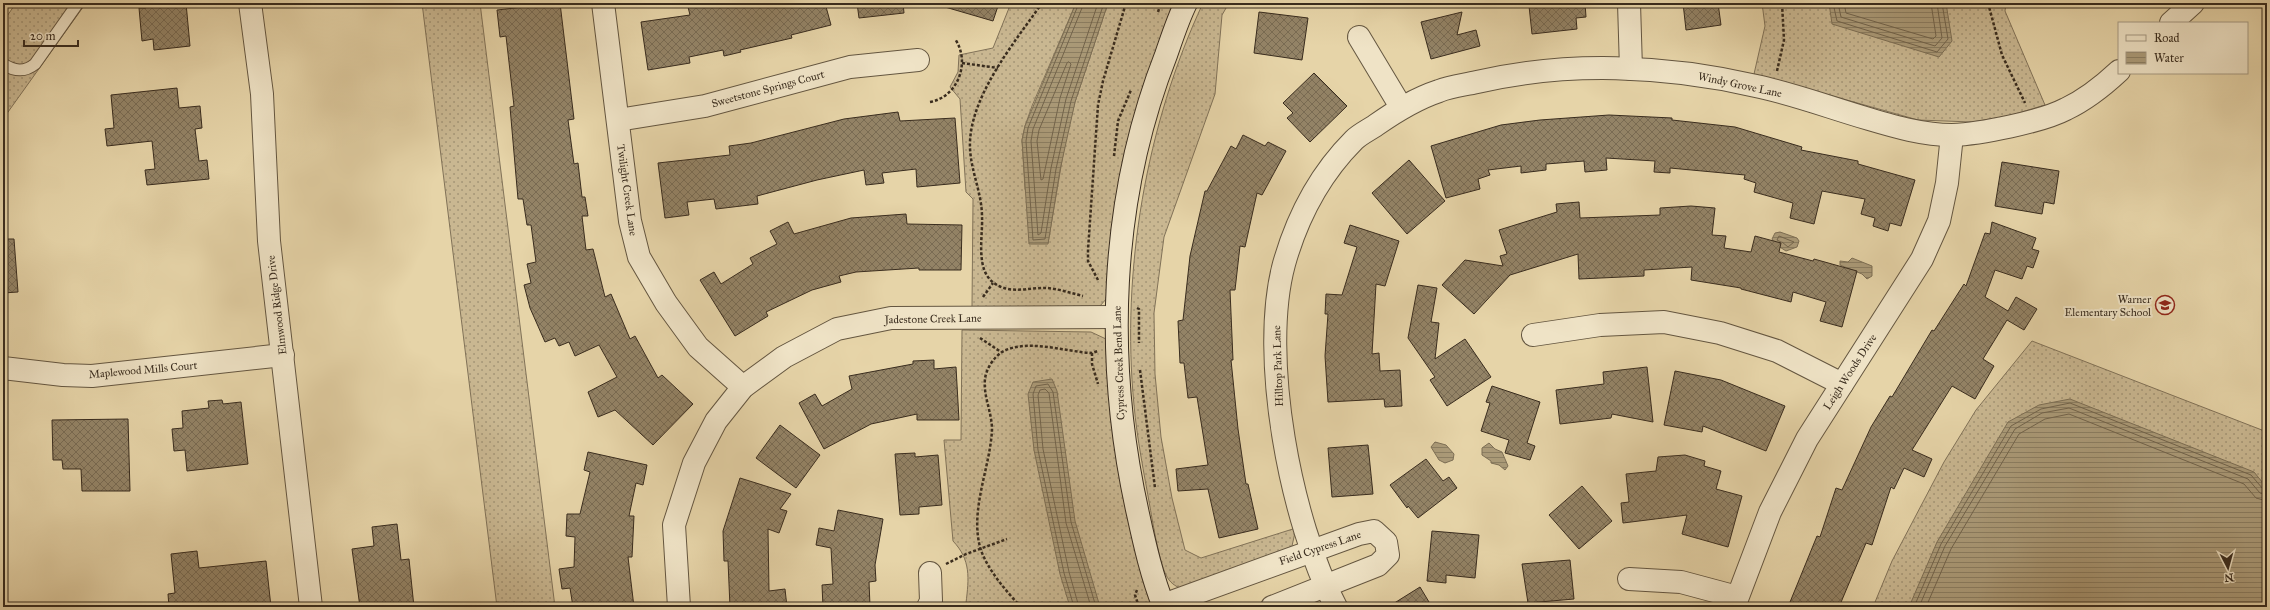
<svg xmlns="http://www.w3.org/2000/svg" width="2270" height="610" font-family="'IM FELL Great Primer',serif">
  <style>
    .grass { fill: url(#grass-dots); stroke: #817258 }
    .water { fill: url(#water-rules); stroke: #7d6f55 }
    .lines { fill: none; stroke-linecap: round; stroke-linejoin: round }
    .shore { stroke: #72644c; stroke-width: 1 }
    .building { fill: url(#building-cross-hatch); stroke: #392c1e }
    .lane-casing { stroke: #645640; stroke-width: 13 }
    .street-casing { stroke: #645640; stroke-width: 24 }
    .secondary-casing { stroke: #392c1e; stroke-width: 24 }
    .path { stroke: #392c1e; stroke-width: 2.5; stroke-dasharray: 3 2; stroke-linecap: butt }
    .lane { stroke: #efe3c6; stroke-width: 11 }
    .street { stroke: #efe3c6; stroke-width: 22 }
    .secondary { stroke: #efe3c6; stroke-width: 22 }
    .labels { text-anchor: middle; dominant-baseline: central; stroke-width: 4; stroke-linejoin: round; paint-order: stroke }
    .street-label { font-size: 11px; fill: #392c1e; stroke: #efe3c6 }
    .poi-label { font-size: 11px; fill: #392c1e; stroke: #efe3c6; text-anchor: end }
  </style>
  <defs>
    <pattern id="grass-dots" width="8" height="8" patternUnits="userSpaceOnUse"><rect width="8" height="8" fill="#c9b791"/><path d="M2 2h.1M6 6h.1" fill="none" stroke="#a49576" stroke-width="1.8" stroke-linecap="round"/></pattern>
    <pattern id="water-rules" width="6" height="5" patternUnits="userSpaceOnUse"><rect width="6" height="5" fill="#ab9b79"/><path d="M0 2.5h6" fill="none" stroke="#8c7f63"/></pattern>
    <pattern id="building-cross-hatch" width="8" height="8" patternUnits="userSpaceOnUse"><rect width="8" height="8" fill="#938366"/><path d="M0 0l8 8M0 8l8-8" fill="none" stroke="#796b53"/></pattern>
  </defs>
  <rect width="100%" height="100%" fill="#e6d4a8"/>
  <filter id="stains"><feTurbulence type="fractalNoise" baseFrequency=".005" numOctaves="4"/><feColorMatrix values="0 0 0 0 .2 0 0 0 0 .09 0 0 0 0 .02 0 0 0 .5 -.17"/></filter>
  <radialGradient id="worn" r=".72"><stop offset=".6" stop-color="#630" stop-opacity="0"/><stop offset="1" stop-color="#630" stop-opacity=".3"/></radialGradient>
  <g class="grass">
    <path d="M16 3H86L3 119V22Z"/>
    <path d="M422 3H480L555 607H497Z"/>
    <path d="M1011 3H1076L1032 106 1025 126 1022 140 1025 189 1048 243 1065 143 1075 102 1108 3H1178L1108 297 1099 307H972L973 199 966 192 960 99 950 87 958 72 959 55 993 48Z"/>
    <path d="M1203 3H1229L1222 15 1215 94 1164 237 1154 313 1155 374 1161 437 1172 498 1185 550 1201 558 1296 528 1292 546 1285 553 1182 589C1175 586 1170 583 1166 575 1159 561 1153 524 1150 507 1144 473 1137 439 1134 405 1121 271 1146 125 1203 3Z"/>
    <path d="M1762 3H2006L2005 11 2045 105 2008 116 1972 122 1918 120 1754 74 1765 26Z"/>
    <path d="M962 330 1091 332 1106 339 1109 351 1113 422 1123 493 1139 561 1154 607H980L966 603C969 578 971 560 953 541L944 440H961Z"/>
    <path d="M2032 341 2267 432V607H1873L1892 561 1944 462 1976 410Z"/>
  </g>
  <g class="water">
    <path d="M1076 3H1108L1075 102 1060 170 1048 244H1029L1022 140 1025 126Z"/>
    <path d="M1829 3H1946L1952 41 1939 57 1832 24Z"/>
    <path d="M1780 232 1797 238 1799 241 1797 247 1786 251 1775 244 1772 239 1775 233Z"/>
    <path d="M1852 258 1872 266V276L1867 279 1862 274 1840 265V261L1848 262Z"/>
    <path d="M1052 379 1057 391 1075 521 1100 607H1070L1060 574 1034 450 1028 394 1033 382Z"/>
    <path d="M2070 399 2254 472 2267 488V594L2264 607H1909L1937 542 2008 422 2039 405Z"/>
    <path d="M1435 442 1446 445 1454 454 1453 460 1445 463 1439 460 1431 447Z"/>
    <path d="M1489 443 1495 449 1502 452 1508 466 1505 470 1499 465 1491 463V461L1482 455V448Z"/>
  </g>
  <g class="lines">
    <g class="shore">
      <path d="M1079 3 1028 128 1026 141 1033 240 1045 239 1056 169 1071 101 1104 3"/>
      <path d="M1084 3 1033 129 1031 141 1038 235 1041 233 1051 168 1066 99 1098 3"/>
      <path d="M1833 3 1837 21 1937 52 1948 39 1942 3"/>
      <path d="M1838 3 1841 17 1935 46 1942 38 1937 3"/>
      <path d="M1844 3 1846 13 1933 39 1936 36 1931 3"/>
      <path d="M1069 62 1071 64 1060 98 1043 179 1041 180 1037 141 1039 130 1067 63Z"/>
      <path d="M1781 242 1777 240 1779 236 1794 242 1788 247 1782 242"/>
      <path d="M1074 607 1064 573 1038 450 1033 394 1036 386 1048 384 1053 392 1071 522 1096 607"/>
      <path d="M1079 607 1069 572 1043 449 1038 395 1040 390 1045 389 1049 393 1066 523 1091 607"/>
      <path d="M1914 607 1941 544 2011 426 2041 409 2070 403 2251 475 2263 489 2267 490"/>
      <path d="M1919 607 1945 546 2015 429 2042 413 2069 408 2248 479 2260 493 2267 495"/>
      <path d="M1926 607 1951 549 2019 434 2045 419 2069 414 2244 484 2256 498 2267 501"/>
    </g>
  </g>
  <g class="building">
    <path d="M145 3H186L190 46 154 50 153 39 142 41 139 8H146Z"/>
    <path d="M560 3 574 119 568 120 574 164 578 163 582 197H585L588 216H582L586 250 593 249 605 297 611 294 630 339 635 336 658 378 662 375 693 404 653 445 615 410 598 417 588 392 617 377 599 345 575 356 569 342 559 346 555 338 545 342 530 308 524 285 531 283 527 264 536 262 531 225H527L523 199H518L510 107 514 106 506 36 500 37 497 10Z"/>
    <path d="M711 3H825L831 25 791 35 792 38 740 50 741 52 724 56 723 50 689 57 690 63 648 70 641 22 690 15 688 7Z"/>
    <path d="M857 3H903L904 13 859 18Z"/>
    <path d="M946 3H999L993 21 945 7Z"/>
    <path d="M1534 3H1585L1586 17 1576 18 1577 29 1532 34 1529 6H1535Z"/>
    <path d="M1683 3H1718L1721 25 1686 30Z"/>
    <path d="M1259 12 1308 18 1302 60 1254 53Z"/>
    <path d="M1462 12 1457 35 1476 30 1480 46 1431 59 1421 22Z"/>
    <path d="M1314 73 1347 106 1310 142 1287 118 1293 113 1283 103Z"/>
    <path d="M177 88 179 108 200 106 202 128 195 129 199 161 207 160 209 179 147 185 145 170 155 169 152 141 107 146 105 129 114 128 111 95Z"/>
    <path d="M898 112 900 121 955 118 960 183 917 187 916 169 882 173 884 183 866 185 864 170 817 180 757 196 758 204 716 209 714 199 687 202 689 215 665 218 658 163 730 155 729 146 751 143 844 119Z"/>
    <path d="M1609 115 1672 118V120L1735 127 1802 147 1801 150 1858 161V164L1915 180 1901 226 1890 223 1888 231 1873 226 1875 218 1861 214 1865 199 1822 191 1814 224 1790 218 1793 203 1754 192 1756 183 1744 179 1745 175 1670 168V173L1654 172 1655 161 1606 158 1607 170 1585 172 1584 161 1546 164V170L1521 173V166L1488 170 1490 175 1478 179 1480 189 1446 198 1431 146 1501 125 1540 120Z"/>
    <path d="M1243 135 1265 146 1268 142 1286 151 1262 195 1257 193 1245 247 1240 246 1235 290H1230L1233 360H1231L1238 429 1246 484H1248L1258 529 1219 538 1208 489 1178 491 1176 469 1208 465 1197 397 1188 398 1184 363H1180L1178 321 1183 320 1190 256 1205 191H1207L1231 146 1236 149Z"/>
    <path d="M1409 160 1445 201 1407 234 1372 193Z"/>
    <path d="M2002 162 2059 171 2054 204 2044 202 2042 214 1995 206Z"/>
    <path d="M1579 202 1580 218 1660 215V208L1691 206 1715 208 1712 235 1726 236 1724 248 1751 252 1755 236 1781 243 1779 252 1813 261 1814 259 1857 271 1842 327 1820 321 1826 302 1793 292 1791 302 1741 289V288L1691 280 1692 267 1644 270V276L1579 279 1578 254 1510 275 1474 314 1442 285 1465 260 1503 266 1500 256 1507 254 1499 230 1557 212 1556 204Z"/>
    <path d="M906 214 907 224 962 225 961 270H919V268L856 272 839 276 841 282 812 290 766 312 768 316 735 336 700 280 714 272 721 284 753 264 750 258 777 244 770 231 788 222 794 234 851 218Z"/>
    <path d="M1992 222 2036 238 2032 249 2039 251 2033 268 2027 266 2022 279 1995 270 1985 297 2008 311 2016 297 2037 309 2024 330 2007 320 1983 359 1994 366 1975 399 1952 386 1912 450 1932 459 1924 477 1904 468 1894 489 1891 487 1872 545 1866 543 1839 607H1788L1817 536 1820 537 1836 488 1842 490 1871 427 1890 396 1892 397 1932 330 1934 331 1964 284 1966 286 1985 233 1990 234Z"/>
    <path d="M1350 225 1399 241 1385 286 1376 284 1372 354 1379 353 1380 371 1400 370 1402 406 1385 407 1384 399 1328 402 1325 356 1328 314H1325L1326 294 1342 295 1357 247 1344 243Z"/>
    <path d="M3 239H14L18 292 3 293Z"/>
    <path d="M1418 285 1437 288 1431 322 1439 323 1435 359 1465 339 1491 377 1447 406 1430 380 1435 377 1408 338Z"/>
    <path d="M934 360V369L956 367 959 420H917V414L871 424 824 449 799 403 815 394 822 406 852 389 849 376 913 364V361Z"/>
    <path d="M1647 367 1653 422 1612 414 1611 418 1560 424 1556 390 1604 384 1603 372Z"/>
    <path d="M1675 371 1721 380 1785 406 1766 451 1703 426 1702 432 1664 425Z"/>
    <path d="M1492 386 1540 402 1527 443 1535 446 1530 460 1505 453 1509 440 1481 431 1490 403 1486 402Z"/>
    <path d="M222 400 223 404 241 402 248 464 187 471 185 450 174 451 172 429 183 428 182 411 209 408 208 401Z"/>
    <path d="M128 419 130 491H82L81 469H63L62 460H53L52 420Z"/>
    <path d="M780 425 820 455 796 488 756 458Z"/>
    <path d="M1368 445 1373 494 1332 497 1328 448Z"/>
    <path d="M588 452 647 465 643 485 636 483 629 516H634L632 557H628L634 607H573L570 588 562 589 559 569 574 567 575 537 566 536 567 514H580L590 472 584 470Z"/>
    <path d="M915 453V457L938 455 942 505 919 507V514L900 515 895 454Z"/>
    <path d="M1685 455 1705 461 1704 466 1721 471 1716 489 1742 496 1728 547 1682 534 1687 515 1623 523 1621 503 1629 502 1626 474 1656 471 1658 457Z"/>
    <path d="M1426 459 1443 481 1449 477 1457 488 1418 518 1408 506 1407 508 1390 485Z"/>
    <path d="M740 478 791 494 780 509 787 511 779 533 768 529 769 591 785 589 787 607H730L728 561H724L723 531Z"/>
    <path d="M1582 486 1612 521 1579 549 1549 515Z"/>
    <path d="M838 510 883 519 875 565 876 581 869 582 870 606 823 607 822 585 833 584 831 548 816 545 819 528 834 531Z"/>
    <path d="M397 524 401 560 409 559 414 607H360L352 549 374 546 372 527Z"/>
    <path d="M1432 531 1479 535 1475 578 1446 575V583L1427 581Z"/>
    <path d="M197 551 199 568 266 561 271 607H169L168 594 175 593 171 554Z"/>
    <path d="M1570 560 1574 599 1528 603 1522 564Z"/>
    <path d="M1420 587 1432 607H1388Z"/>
  </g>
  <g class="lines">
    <defs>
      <path id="lane" d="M3 64C14 71 24 73 35 64L78 3"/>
      <g id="street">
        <path d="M250 3 262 94 269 241 311 607"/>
        <path d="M603 3 630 221 639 257 666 303 698 347 743 387"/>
        <path d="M1629 3 1631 69"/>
        <path d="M2171 23 2193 3"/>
        <path d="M1359 37 1401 107"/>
        <path d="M618 120 705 106 850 67 918 60"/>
        <path d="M1533 335 1600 325 1664 322 1720 333 1777 351 1842 384"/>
        <path d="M3 368 63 375 92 376 283 355"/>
        <path d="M1629 579 1681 582 1737 597"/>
        <path d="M1163 605 1359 534 1374 531 1386 542 1388 555 1378 565 1272 607"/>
        <path d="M679 607 674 525 694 463 716 421 743 387 784 357 837 329 891 318 1115 317"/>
        <path d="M928 607 931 601 930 573"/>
        <path d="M1336 607C1291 523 1259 356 1284 264 1297 218 1320 174 1354 140 1360 134 1369 130 1376 125 1396 111 1415 99 1439 91 1451 86 1464 85 1477 82 1567 61 1665 65 1756 86 1794 94 1831 108 1869 119 1896 127 1923 135 1952 135 1980 134 2041 122 2066 109 2085 100 2104 85 2119 71"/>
        <path d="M1734 607 1770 512 1807 439 1922 259 1939 221 1947 183 1952 135"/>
      </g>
      <path id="secondary" d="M1164 607C1152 577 1145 546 1138 514 1104 362 1109 201 1166 55 1172 38 1178 19 1186 3"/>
    </defs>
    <use href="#lane" class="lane-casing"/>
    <use href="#street" class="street-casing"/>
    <use href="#secondary" class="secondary-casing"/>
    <g class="path">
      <path d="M1042 3C1015 42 968 98 970 148 971 172 982 193 982 217 983 236 975 270 994 283 1010 295 1030 287 1047 288 1059 289 1071 293 1083 296"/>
      <path d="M1988 3 2002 55 2025 103"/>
      <path d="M1158 12 1161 3"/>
      <path d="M962 63 998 68"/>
      <path d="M1777 71 1784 40 1782 3"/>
      <path d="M930 102C958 97 971 62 955 39"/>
      <path d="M1114 156 1118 121 1131 90"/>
      <path d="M1098 280 1088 261V250L1098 105 1103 81 1126 3"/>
      <path d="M983 297 993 283"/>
      <path d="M1137 308 1139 309V343"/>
      <path d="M980 338 1001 352"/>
      <path d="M1092 353V364L1098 384"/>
      <path d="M1140 370 1155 488"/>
      <path d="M946 564 966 554 1007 539"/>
      <path d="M1137 590 1135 595 1139 607"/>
      <path d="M1021 607C1006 591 986 568 980 547 970 509 990 468 992 430 992 412 983 396 985 379 986 369 994 357 1002 352 1026 338 1066 352 1092 353L1098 351"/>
    </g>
    <use href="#lane" class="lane"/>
    <use href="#street" class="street"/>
    <use href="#secondary" class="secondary"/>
  </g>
  <defs>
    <symbol id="school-ring" viewBox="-11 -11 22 22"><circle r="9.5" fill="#efe3c6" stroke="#8f2418" stroke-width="1.5"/><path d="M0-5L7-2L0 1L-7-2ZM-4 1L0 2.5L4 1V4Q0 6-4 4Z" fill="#8f2418"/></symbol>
  </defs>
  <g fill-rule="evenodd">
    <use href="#school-ring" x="2154" y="294" width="22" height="22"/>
  </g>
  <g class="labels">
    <g class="street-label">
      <text transform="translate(1740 85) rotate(12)">Windy Grove Lane</text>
      <text transform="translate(768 89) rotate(-15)">Sweetstone Springs Court</text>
      <text transform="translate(627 190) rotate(82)">Twilight Creek Lane</text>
      <text transform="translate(277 305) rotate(-97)">Elmwood Ridge Drive</text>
      <text transform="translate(933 319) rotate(-1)">Jadestone Creek Lane</text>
      <text transform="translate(1119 363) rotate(-92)">Cypress Creek Bend Lane</text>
      <text transform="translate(1278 366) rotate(-92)">Hilltop Park Lane</text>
      <text transform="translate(143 370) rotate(-5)">Maplewood Mills Court</text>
      <text transform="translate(1850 372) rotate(-57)">Leigh Woods Drive</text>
      <text transform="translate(1320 548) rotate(-19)">Field Cypress Lane</text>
    </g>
    <g class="poi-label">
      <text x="2151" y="299">Warner<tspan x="2151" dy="13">Elementary School</tspan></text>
    </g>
  </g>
  <rect width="2270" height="610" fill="none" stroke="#e6d4a8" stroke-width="16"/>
  <rect x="4" y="4" width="2262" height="602" fill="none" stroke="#392c1e" stroke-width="2"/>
  <rect x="8" y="8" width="2254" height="594" fill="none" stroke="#392c1e"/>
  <rect x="2118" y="22" width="130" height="52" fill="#efe3c6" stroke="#a69a83"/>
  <rect x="2126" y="35" width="20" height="6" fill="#efe3c6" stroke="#a69a83"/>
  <text x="2154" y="42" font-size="12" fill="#392c1e">Road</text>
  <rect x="2126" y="52" width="20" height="12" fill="url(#water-rules)" stroke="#a69a83"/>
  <text x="2154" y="62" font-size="12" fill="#392c1e">Water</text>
  <g transform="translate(2228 568) rotate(174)" stroke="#efe3c6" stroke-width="3" paint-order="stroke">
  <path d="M0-3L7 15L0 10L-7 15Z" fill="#392c1e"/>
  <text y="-6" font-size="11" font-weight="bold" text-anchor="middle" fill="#392c1e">N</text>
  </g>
  <path d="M24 40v6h54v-6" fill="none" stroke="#392c1e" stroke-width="2"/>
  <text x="30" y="40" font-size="12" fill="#392c1e" stroke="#efe3c6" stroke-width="3" paint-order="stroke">20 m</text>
  <rect width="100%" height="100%" filter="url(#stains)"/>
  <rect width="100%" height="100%" fill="url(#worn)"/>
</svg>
